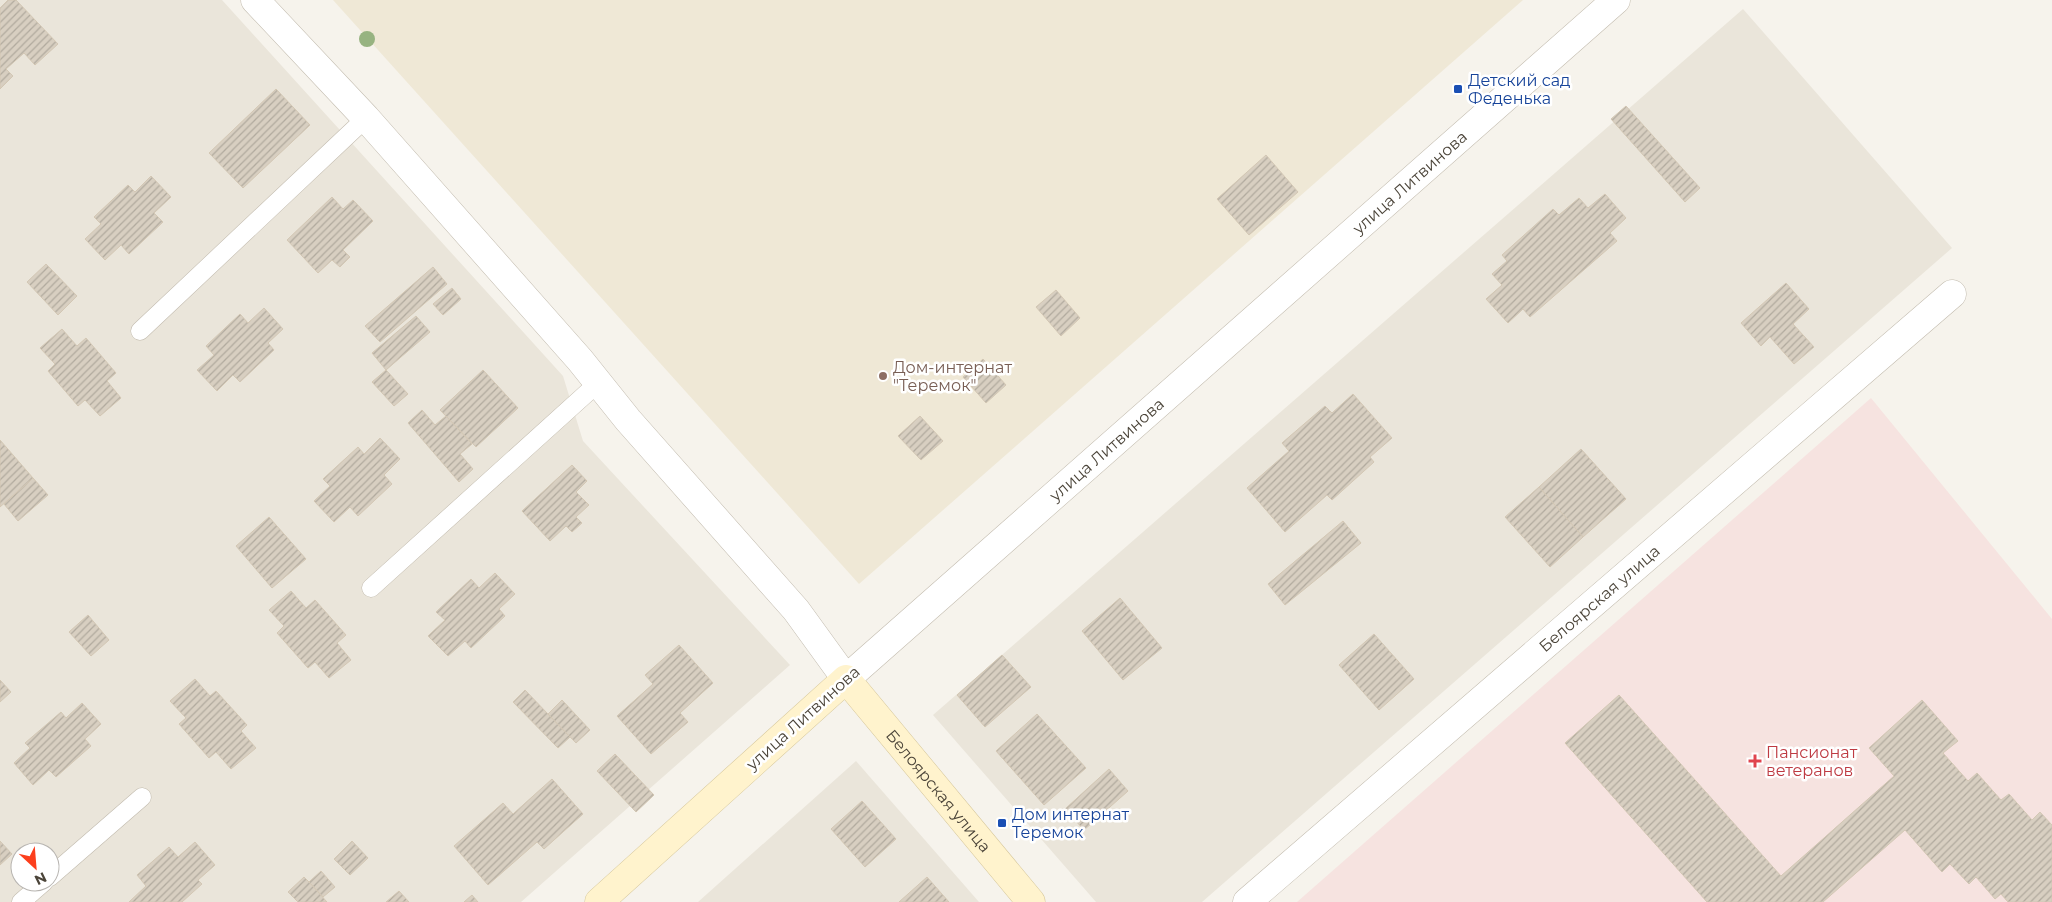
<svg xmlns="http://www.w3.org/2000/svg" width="2052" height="902" font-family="Montserrat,sans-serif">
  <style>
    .residential { fill: #eae5da; fill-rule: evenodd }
    .education { fill: #efe8d6 }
    .medical { fill: #f6e3e0 }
    .building { fill: url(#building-hatch); stroke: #d3c7b4 }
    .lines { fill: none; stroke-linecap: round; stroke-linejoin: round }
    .lane-casing { stroke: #c2bbae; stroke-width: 19 }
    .street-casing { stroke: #c2bbae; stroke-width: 29 }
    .secondary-casing { stroke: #d6c79b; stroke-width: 29 }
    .lane { stroke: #fff; stroke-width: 18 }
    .street { stroke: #fff; stroke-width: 28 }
    .secondary { stroke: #fff3cd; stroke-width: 28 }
    .tree { fill: #97b381 }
    .transit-dot { fill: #1a4fb4; stroke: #fff; stroke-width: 2 }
    .education-dot { fill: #8d6e63; stroke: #fff; stroke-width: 2 }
    .health-dot { fill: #e0444e; stroke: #fff; stroke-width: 2 }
    .labels { text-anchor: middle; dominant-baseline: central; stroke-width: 5; stroke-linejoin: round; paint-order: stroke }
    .transit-label { font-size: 16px; fill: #164399; stroke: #fff; text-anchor: start }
    .street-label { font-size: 16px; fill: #4b4439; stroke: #fff }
    .education-label { font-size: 16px; fill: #785e54; stroke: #fff; text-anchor: start }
    .health-label { font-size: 16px; fill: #be3a42; stroke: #fff; text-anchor: start }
  </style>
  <defs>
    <pattern id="building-hatch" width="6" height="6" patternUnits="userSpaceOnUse" patternTransform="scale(1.25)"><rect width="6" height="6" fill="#d8cfc1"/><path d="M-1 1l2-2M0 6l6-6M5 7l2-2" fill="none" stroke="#b1aa9e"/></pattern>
  </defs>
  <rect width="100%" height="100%" fill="#f6f3ec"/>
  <g class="residential">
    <path d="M0 0H222L563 376 583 441 790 665 521 902H0ZM20 852H50V882H20Z"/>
    <path d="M1743 9 1952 248 1202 902H1096L933 715Z"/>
    <path d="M856 761 979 902H698Z"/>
  </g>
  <path class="education" d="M333 0H1523L859 584Z"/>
  <path class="medical" d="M1871 398 2052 619V902H1297Z"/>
  <g class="building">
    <path d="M8 0H16L58 44 35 65 24 53 6 69 13 76 0 89V8Z"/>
    <path d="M276 89 310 125 243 188 209 153Z"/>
    <path d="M1626 106 1700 188 1685 202 1611 119Z"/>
    <path d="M1266 155 1298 192 1249 235 1217 199Z"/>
    <path d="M151 176 171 197 154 213 163 222 129 254 121 245 105 260 85 239 101 224 94 217 128 185 135 192Z"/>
    <path d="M1605 194 1626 218 1610 233 1617 241 1530 317 1523 309 1508 323 1486 299 1502 285 1492 274 1507 261 1502 255 1553 209 1559 215 1579 198 1588 208Z"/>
    <path d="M332 197 343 209 353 200 373 221 343 250 350 257 340 267 332 260 318 273 287 240Z"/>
    <path d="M46 264 77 296 58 315 27 282Z"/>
    <path d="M433 267 447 284 380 342 365 326Z"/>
    <path d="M1786 283 1809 309 1793 324 1814 347 1794 364 1770 337 1761 346 1741 323Z"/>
    <path d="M452 288 461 299 443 315 433 304Z"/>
    <path d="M1056 290 1080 318 1061 336 1036 307Z"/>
    <path d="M264 308 283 329 268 343 274 350 240 382 233 375 217 391 197 370 214 355 206 346 240 314 248 323Z"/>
    <path d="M416 316 430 332 386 370 372 353Z"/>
    <path d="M62 329 77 346 86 338 116 373 107 381 121 398 100 416 85 400 78 406 48 371 55 364 40 348Z"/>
    <path d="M983 359 1006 385 986 403 963 377Z"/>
    <path d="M386 370 408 394 394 406 372 382Z"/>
    <path d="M483 370 518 408 476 447 440 410Z"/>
    <path d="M1353 394 1392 438 1370 457 1374 462 1332 500 1327 495 1285 532 1247 488 1289 451 1282 443 1325 406 1332 413Z"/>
    <path d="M422 410 435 425 446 416 472 444 460 454 473 469 459 482 408 423Z"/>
    <path d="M920 416 943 441 921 460 898 436Z"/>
    <path d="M380 438 400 459 384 475 392 484 358 516 350 507 334 522 314 501 330 486 323 479 358 447 364 454Z"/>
    <path d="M0 440 33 478 0 507Z"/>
    <path d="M1581 449 1626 499 1583 537 1539 487Z"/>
    <path d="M572 465 587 481 576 492 589 505 576 517 582 523 572 532 566 526 550 541 522 511Z"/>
    <path d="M33 478 48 495 18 521 4 504Z"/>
    <path d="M1539 487 1583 537 1550 567 1505 517Z"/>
    <path d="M269 517 306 559 272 588 236 546Z"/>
    <path d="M1343 521 1361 543 1285 605 1268 584Z"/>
    <path d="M495 573 515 594 499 609 505 616 471 648 465 641 448 656 428 636 445 620 436 612 471 579 479 588Z"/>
    <path d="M291 591 306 608 315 600 346 635 337 643 351 660 329 678 315 662 308 668 277 633 284 626 269 610Z"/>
    <path d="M1120 598 1162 648 1123 680 1082 631Z"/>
    <path d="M88 615 109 640 91 656 69 632Z"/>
    <path d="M1374 634 1414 679 1379 710 1339 665Z"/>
    <path d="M679 645 713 683 680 713 688 722 651 754 617 716 653 684 645 675Z"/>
    <path d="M1002 655 1031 687 985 727 957 695Z"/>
    <path d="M195 679 210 696 216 691 247 725 241 731 256 748 231 769 216 752 209 758 179 724 186 718 170 701Z"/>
    <path d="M0 680 11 692 0 702Z"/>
    <path d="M525 690 570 737 558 748 513 702Z"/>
    <path d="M1619 695 1781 876 1894 776 1869 748 1922 700 1958 741 1943 753 1968 781 1977 773 2001 800 2009 794 2032 820 2040 812 2052 825V902H2008L2001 894 1995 899 1976 877 1969 884 1950 864 1942 872 1905 830 1823 902H1707L1565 743Z"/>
    <path d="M562 700 590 730 576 743 548 714Z"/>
    <path d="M82 703 101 724 85 739 91 746 56 777 49 770 33 785 14 763 30 748 25 743 61 712 66 718Z"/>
    <path d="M1037 714 1086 768 1044 805 996 751Z"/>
    <path d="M615 754 654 795 636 812 597 771Z"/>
    <path d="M1109 769 1128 791 1084 830 1065 809Z"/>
    <path d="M552 779 583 814 544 849 537 842 488 885 454 846 503 803 513 814Z"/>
    <path d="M862 801 896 839 865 867 831 829Z"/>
    <path d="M0 841 12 854 0 865Z"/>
    <path d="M352 841 368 858 350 875 334 859Z"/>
    <path d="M195 842 215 865 198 880 202 884 182 902H129L146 886 137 875 169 847 178 857Z"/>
    <path d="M321 871 335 887 323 897 309 882Z"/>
    <path d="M304 877 309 882 327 902H298L288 892Z"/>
    <path d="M927 877 949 902H899Z"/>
    <path d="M399 891 409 902H386Z"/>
    <path d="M472 895 478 902H464Z"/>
  </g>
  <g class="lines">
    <defs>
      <g id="lane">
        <path d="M140 331 366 118"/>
        <path d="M371 588 598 383"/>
        <path d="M50 877 142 797"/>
        <path d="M21 902 44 882"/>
      </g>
      <g id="street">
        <path id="s1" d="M255 0 366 118 580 360 628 420 796 610 846 679 1616 0"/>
        <path id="s2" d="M1247 902 1952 294"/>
      </g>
      <g id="secondary">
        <path id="s3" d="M599 902 846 679 1031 902"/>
      </g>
    </defs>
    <use href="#lane" class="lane-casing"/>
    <use href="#street" class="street-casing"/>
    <use href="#secondary" class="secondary-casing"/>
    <use href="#lane" class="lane"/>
    <use href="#street" class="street"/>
    <use href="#secondary" class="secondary"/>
  </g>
  <circle class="tree" cx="367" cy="39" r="8"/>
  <g class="transit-dot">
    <rect x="1453" y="84" width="10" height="10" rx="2.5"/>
    <rect x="997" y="818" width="10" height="10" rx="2.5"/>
  </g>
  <circle class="education-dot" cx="883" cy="376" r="5"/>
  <path class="health-dot" d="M1752.5 753.5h5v5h5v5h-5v5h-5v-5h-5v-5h5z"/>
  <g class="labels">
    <g class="transit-label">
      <text x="1468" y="80">Детский сад<tspan x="1468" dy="18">Феденька</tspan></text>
      <text x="1012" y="814">Дом интернат<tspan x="1012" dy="18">Теремок</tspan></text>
    </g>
    <g class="street-label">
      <text stroke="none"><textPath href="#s1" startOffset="1652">улица Литвинова</textPath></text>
      <text stroke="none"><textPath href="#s1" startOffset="1248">улица Литвинова</textPath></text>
      <text stroke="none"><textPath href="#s2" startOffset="465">Белоярская улица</textPath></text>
      <text transform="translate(803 718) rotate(-42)">улица Литвинова</text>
      <text stroke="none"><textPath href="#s3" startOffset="478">Белоярская улица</textPath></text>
    </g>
    <g class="education-label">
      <text x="893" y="367">Дом-интернат<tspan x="893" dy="18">"Теремок"</tspan></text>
    </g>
    <g class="health-label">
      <text x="1766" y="752">Пансионат<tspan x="1766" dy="18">ветеранов</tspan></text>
    </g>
  </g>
  <g transform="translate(35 867) rotate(154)"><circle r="24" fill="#ffffff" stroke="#b7b4b0"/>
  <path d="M0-4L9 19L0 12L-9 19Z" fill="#fc3f1d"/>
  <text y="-8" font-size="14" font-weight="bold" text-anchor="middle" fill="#4b4439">N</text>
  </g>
</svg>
